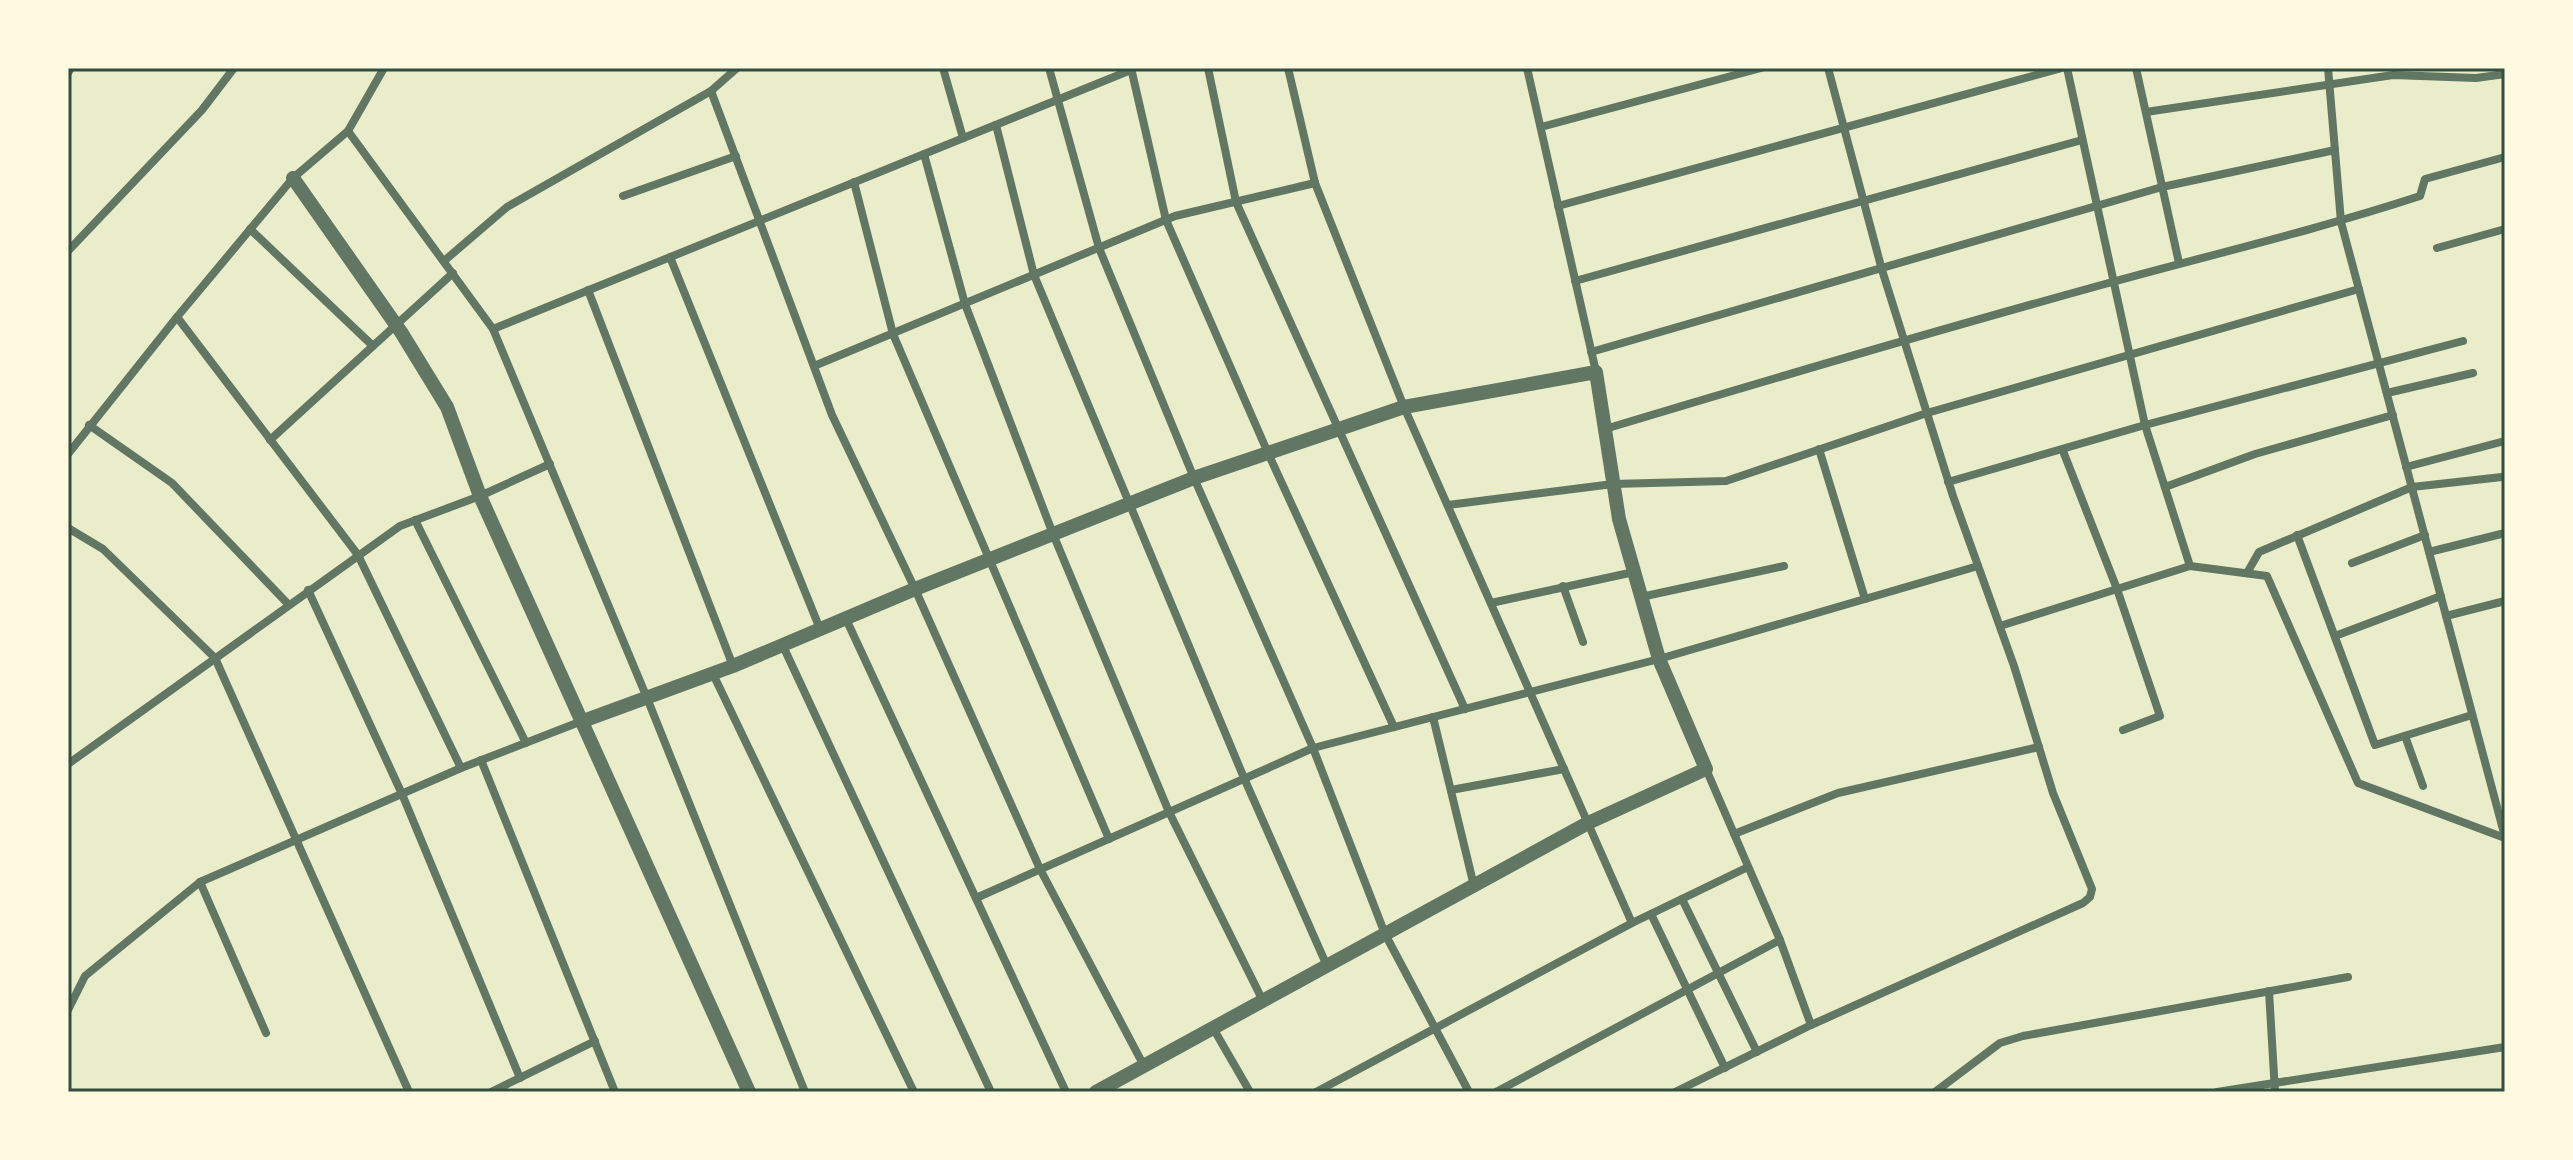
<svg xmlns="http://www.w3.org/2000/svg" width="2573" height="1160" font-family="Arial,sans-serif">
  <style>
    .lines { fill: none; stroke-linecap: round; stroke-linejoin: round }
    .minor { stroke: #617663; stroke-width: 8 }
    .tertiary { stroke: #617663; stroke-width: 14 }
    .neatline { fill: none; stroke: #344e41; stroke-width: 3 }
  </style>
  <rect width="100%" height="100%" fill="#e9edc9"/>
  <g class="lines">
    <g class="minor">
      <path d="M737 68 711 91 832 415 915 589 1040 869 1144 1066"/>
      <path d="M943 68 963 138"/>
      <path d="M1049 68 1099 248 1194 478 1313 748 1385 934 1469 1092"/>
      <path d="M1131 68 1166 220 1268 453 1394 727"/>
      <path d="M1208 68 1236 202 1465 709"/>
      <path d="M1288 68 1315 183 1404 407 1632 923"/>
      <path d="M1527 68 1596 372"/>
      <path d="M2067 68 2145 425 2190 566"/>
      <path d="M2136 68 2179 263"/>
      <path d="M2328 68 2341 222 2505 837"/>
      <path d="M68 73 71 68"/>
      <path d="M2146 112 2393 75 2476 78 2505 74"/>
      <path d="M996 125 1034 275 1244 778 1327 966"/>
      <path d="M1541 127 1761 68"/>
      <path d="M348 131 493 329 647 698 805 1092"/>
      <path d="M924 154 965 304 1053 534 1169 812 1263 1001"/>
      <path d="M854 182 893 334 1109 839"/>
      <path d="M623 196 736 156"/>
      <path d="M1558 206 2062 68"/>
      <path d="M250 229 373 346"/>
      <path d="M2437 248 2505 229"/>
      <path d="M68 251 202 110 234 68"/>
      <path d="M670 257 820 629"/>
      <path d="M444 261 507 207 711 91"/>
      <path d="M1575 281 2082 140"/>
      <path d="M588 290 733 666"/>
      <path d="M177 317 358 555 461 768"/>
      <path d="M493 329 1131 70"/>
      <path d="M1591 352 2162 187 2335 150"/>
      <path d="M814 366 1175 216 1315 183"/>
      <path d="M2387 393 2473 373"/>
      <path d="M89 425 172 483 289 605"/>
      <path d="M1605 429C1771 379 1938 330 2105 284 2210 255 2316 230 2420 196L2425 179 2505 157"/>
      <path d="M270 440 453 273"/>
      <path d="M1819 449 1865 599"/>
      <path d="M2063 451 2117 589 2160 716 2123 730"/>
      <path d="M68 454 177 317 293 178 348 131 384 68"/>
      <path d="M2406 467 2501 442"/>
      <path d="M1948 482 2145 425 2463 341"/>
      <path d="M2165 487 2255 454 2393 415"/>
      <path d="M1448 505 1613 484 1726 481 1927 413 2359 289"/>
      <path d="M415 520 526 743"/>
      <path d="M68 528 103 549 215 658 409 1092"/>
      <path d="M2297 535 2375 745 2472 715"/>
      <path d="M2429 552 2505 533"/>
      <path d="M2352 563 2425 535"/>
      <path d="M2247 573 2259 552 2412 487 2502 477"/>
      <path d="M1563 586 1583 642"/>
      <path d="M308 590 402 794 520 1078"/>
      <path d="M1641 597 1784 566"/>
      <path d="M1491 603 1634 572"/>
      <path d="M2446 616 2505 601"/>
      <path d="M846 619 1066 1092"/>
      <path d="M2000 626 2190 566 2267 576 2358 783 2505 838"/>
      <path d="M2335 636 2441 596"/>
      <path d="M783 646 991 1092"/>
      <path d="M713 674 914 1092"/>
      <path d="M1433 717 1474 886"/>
      <path d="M2405 736 2423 786"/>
      <path d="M481 760 615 1092"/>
      <path d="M68 764 400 526 480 496 550 464"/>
      <path d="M1706 769 1780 940 1811 1025"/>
      <path d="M1451 790 1564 769"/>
      <path d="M1734 834 1838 793 2039 747"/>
      <path d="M200 882 266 1033"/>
      <path d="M976 898 1313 748 1659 659 1978 566"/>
      <path d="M1682 899 1757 1052"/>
      <path d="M1651 914 1725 1068"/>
      <path d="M2269 991 2275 1092"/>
      <path d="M68 1010 85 976 200 882 461 768 582 721"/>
      <path d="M1213 1028 1250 1092"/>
      <path d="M491 1092 595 1041"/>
      <path d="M1316 1092 1632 923 1748 867"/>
      <path d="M1496 1092 1780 940"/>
      <path d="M1675 1092 1811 1025 2083 903 2090 897 2092 889 2053 793 2014 666 1953 496 1882 270 1828 68"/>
      <path d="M1935 1092 2000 1043 2023 1036 2348 977"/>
      <path d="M2217 1092 2505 1047"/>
    </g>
    <g class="tertiary">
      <path d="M293 178 401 332 447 407 480 496 749 1092"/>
      <path d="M583 721 733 666 915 589 1194 478 1404 407 1596 372 1619 519 1659 659 1706 769 1588 823 1096 1092"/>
    </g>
  </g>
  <rect width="2573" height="1160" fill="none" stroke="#fefae0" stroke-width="140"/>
  <rect x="70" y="70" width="2433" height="1020" class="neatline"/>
</svg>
